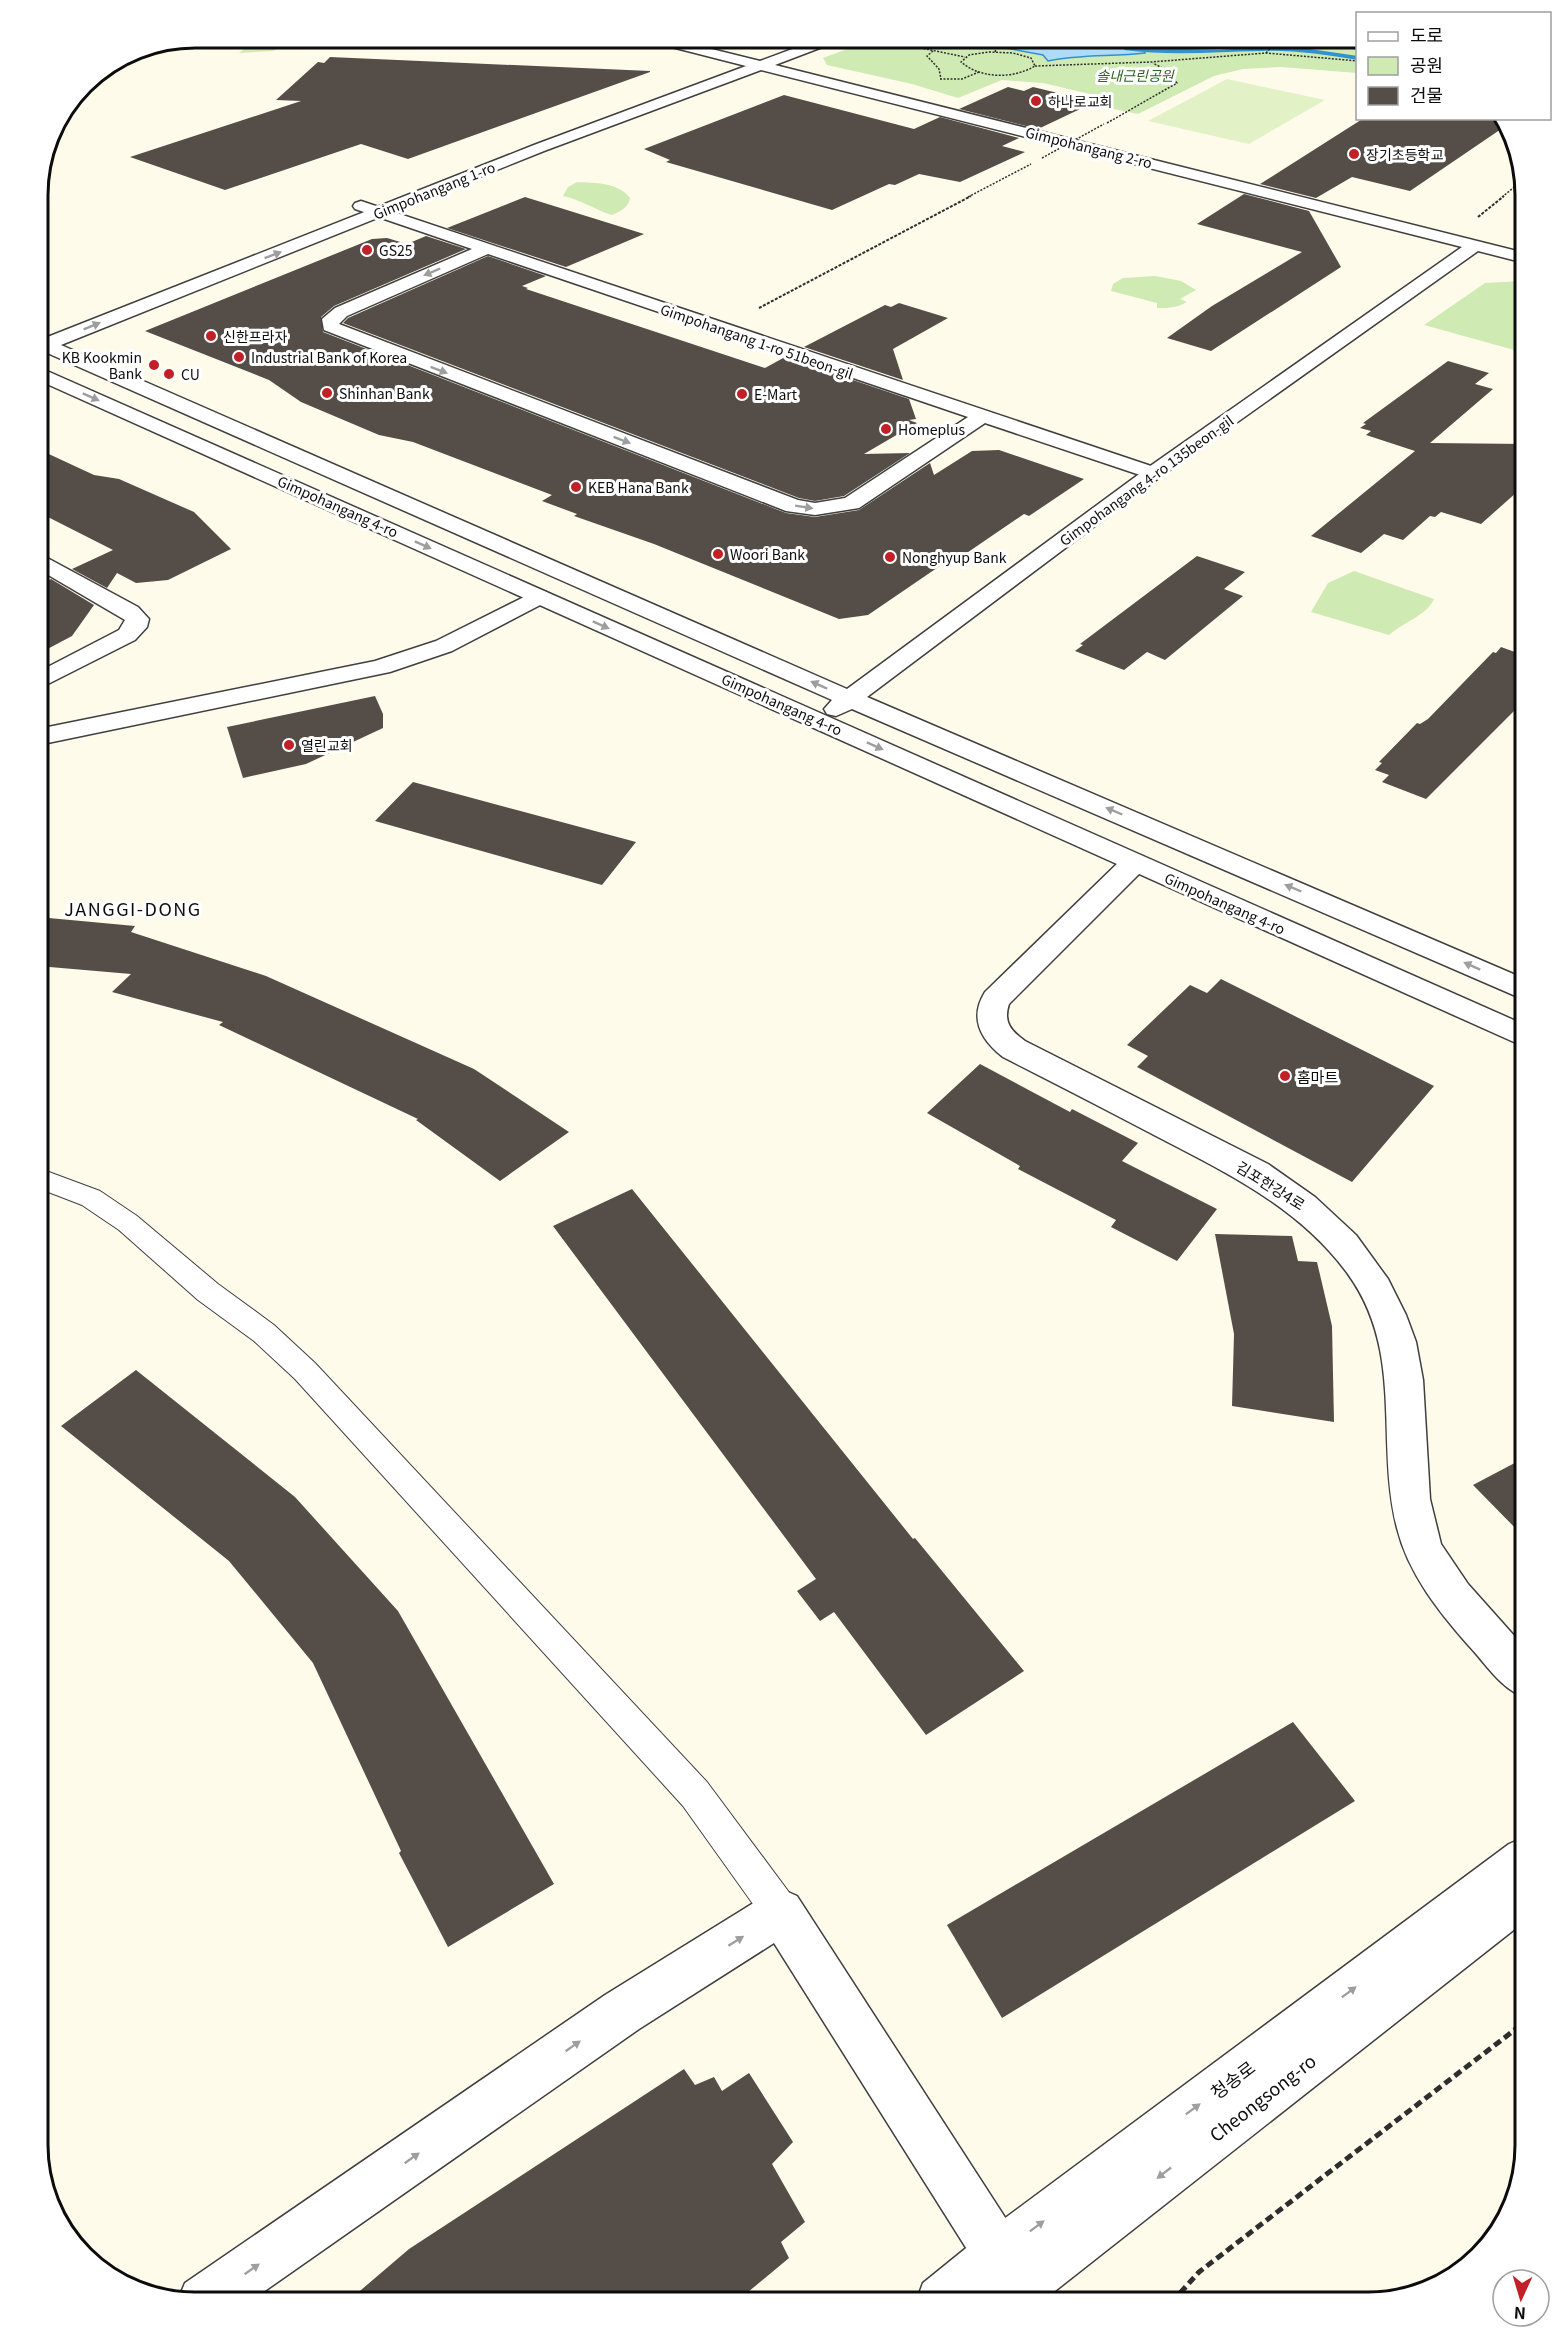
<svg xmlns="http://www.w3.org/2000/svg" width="1563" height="2340" font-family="Georgia,'Noto Sans KR',serif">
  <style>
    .green { fill: #d0eab4 }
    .pitch { fill: #e2f1c6 }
    .water { fill: #aedcf8; stroke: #3391d1; stroke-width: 1.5 }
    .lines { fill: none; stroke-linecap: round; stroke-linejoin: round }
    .stream { fill: #3391d1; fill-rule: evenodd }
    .building { fill: #554d48 }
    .service-casing { stroke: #3f3f3f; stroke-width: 2 }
    .minor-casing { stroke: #3f3f3f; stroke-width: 3 }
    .tertiary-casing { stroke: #3f3f3f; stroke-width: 3 }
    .path-far2 { stroke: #2e2e2e; stroke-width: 1.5; stroke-dasharray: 2 1.5; stroke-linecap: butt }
    .path-far1 { stroke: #2e2e2e; stroke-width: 2; stroke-dasharray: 3 1.5; stroke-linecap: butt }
    .path { stroke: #2e2e2e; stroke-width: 5; stroke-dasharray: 8 4.5; stroke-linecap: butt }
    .service { fill: #fff; fill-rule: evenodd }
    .minor { fill: #fff; fill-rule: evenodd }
    .tertiary { fill: #fff; fill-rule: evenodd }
    .path-bridge { stroke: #2e2e2e; stroke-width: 1.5; stroke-dasharray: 2 1.5; stroke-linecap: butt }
    .oneway { fill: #9e9e9e }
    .poi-dot { fill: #c02026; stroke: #fff; stroke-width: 2 }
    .labels { text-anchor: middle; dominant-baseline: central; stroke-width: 6; stroke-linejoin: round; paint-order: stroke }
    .far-park-label { font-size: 14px; font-style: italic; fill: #2a651b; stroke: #fff }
    .far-poi-label { font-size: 14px; fill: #0c0c0c; stroke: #fff; text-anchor: start }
    .far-street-label { font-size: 14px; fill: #0c0c0c; stroke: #fff }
    .poi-label { font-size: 15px; fill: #0c0c0c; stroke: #fff; text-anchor: start }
    .street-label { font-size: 15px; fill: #0c0c0c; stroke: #fff }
    .quarter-label { font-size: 18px; letter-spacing: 1.5px; fill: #0c0c0c; stroke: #fff }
    .near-street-label { font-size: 18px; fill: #0c0c0c; stroke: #fff }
    .rim { fill: none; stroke: #0c0c0c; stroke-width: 3 }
  </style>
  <rect width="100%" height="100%" fill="#fffbeb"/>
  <g class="green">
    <path d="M259 38H303L273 51 239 53Z"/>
    <path d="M877 38H1338L1358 42 1357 73 1281 67 1243 69 1214 76 1138 114 1104 107 1108 102 1103 97 1043 83 1002 80 958 98 912 84 827 65 823 58Z"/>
    <path d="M577 182C595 183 618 182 630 198 628 208 621 211 612 215 595 210 582 200 563 196L568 187Z"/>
    <path d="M1155 276 1181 281 1196 290 1180 299 1187 302C1176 308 1169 308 1157 308V303L1111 291 1113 284 1123 278Z"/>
    <path d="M1520 281 1525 283V353L1424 325 1485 283Z"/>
    <path d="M1354 571 1434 599C1425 617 1403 622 1389 635L1311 612 1328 583Z"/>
  </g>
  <path class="pitch" d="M1227 79 1325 100 1249 144 1148 121Z"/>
  <path class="water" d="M1104 42 1140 43 1145 53C1112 57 1081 54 1048 61L1043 55 1000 47 1004 44 1082 46Z"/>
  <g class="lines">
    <path class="stream" d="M1126 47 1219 50 1263 47 1310 49 1358 56V60C1326 55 1294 50 1262 51 1216 52 1169 56 1124 50Z"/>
  </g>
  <g class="building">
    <path d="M330 57 650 71V72L408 159 361 144 225 190 130 157 301 101 276 100 318 62 324 63Z"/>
    <path d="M1008 87 1024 91 1033 87 1095 102 1038 129 959 109Z"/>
    <path d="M784 95 914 129 940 117 1019 138 1002 146 1025 152 960 182 919 174 895 185 889 184 832 210 666 162 670 160 644 149Z"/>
    <path d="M1364 118H1505L1507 125 1410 191 1352 177 1316 198 1260 184Z"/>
    <path d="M1244 194 1309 211 1341 267 1211 351 1167 338 1212 306 1302 252 1197 224Z"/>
    <path d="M525 197 644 234 566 267 447 228Z"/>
    <path d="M426 236 466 249 334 306 321 317 323 332 786 513 815 517 859 510 930 463 934 475 972 451 999 450 1084 479 1029 516 1024 514 958 559 953 557 868 615 839 619 654 544 574 516 577 514 542 501 552 495 413 442 379 435 301 402 269 380 145 331 372 239 387 238 407 244Z"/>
    <path d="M488 256 546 276 522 286 528 288 526 289 765 368 785 357 909 399 916 419 909 420 917 423 864 454 910 453 844 496 815 501 799 498 343 323 348 318Z"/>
    <path d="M899 303 948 318 893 349 903 380 804 347 885 305 891 307Z"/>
    <path d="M1448 361 1489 373 1475 384 1493 389 1430 443 1526 444V484L1481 524 1441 512 1435 517 1430 516 1403 540 1384 534 1361 553 1311 536 1415 451 1366 435 1371 431 1360 428 1366 424 1363 423Z"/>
    <path d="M38 449 94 475 119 479 194 512 231 549 168 580 136 583 117 573 107 588 72 569 113 550 38 512Z"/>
    <path d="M1197 556 1245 572 1224 589 1243 596 1165 660 1147 652 1124 670 1075 651 1083 645 1080 644Z"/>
    <path d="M51 579 94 605 72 636 38 654V585Z"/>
    <path d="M1501 647 1526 656V699L1426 799 1382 782 1389 775 1375 770 1382 763 1379 762 1417 723 1420 724 1428 719 1493 652 1496 653Z"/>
    <path d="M375 696 383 714V728L306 764 243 778 227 727Z"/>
    <path d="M413 782 513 809 636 842 602 885 375 821Z"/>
    <path d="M38 917 135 926 131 932 266 976 474 1069 569 1132 500 1181 416 1120 418 1119 219 1025 223 1022 112 992 131 974 38 966Z"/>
    <path d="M1221 979 1434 1086 1352 1182 1137 1067 1148 1056 1127 1045 1190 985 1207 993Z"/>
    <path d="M980 1064 1070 1112 1072 1109 1138 1143 1122 1161 1217 1209 1177 1261 1111 1227 1116 1220 1018 1169 1020 1166 927 1113Z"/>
    <path d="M632 1189 913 1539 915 1538 1024 1671 926 1735 834 1612 820 1621 797 1591 816 1579 553 1226Z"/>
    <path d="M1215 1234 1292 1236 1298 1261 1317 1262 1332 1326 1334 1422 1232 1406 1234 1334Z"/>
    <path d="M136 1370 295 1497 398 1611 554 1884 448 1947 399 1853 401 1851 313 1663 229 1561 61 1426Z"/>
    <path d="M1526 1457V1539L1473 1485Z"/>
    <path d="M1293 1722 1355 1801 1002 2018 947 1925Z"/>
    <path d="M684 2069 695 2085 714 2077 722 2091 749 2073 793 2142 772 2164 805 2222 781 2242 789 2258 736 2302H347L409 2249Z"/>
  </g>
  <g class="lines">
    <defs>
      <path id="service" d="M38 1168 100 1191 137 1216 218 1284 274 1325 315 1363 707 1782 794 1899 799 1912 794 1925 781 1930 768 1925 683 1806 295 1379 254 1341 198 1300 119 1230 82 1205 38 1188Z"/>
      <g id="minor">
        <path d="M361 201 1160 469 1163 473 1160 477H1146L985 423 859 508 815 515 786 511 324 330 322 319 335 308 472 249 355 209 353 206 355 203ZM488 254 968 417 845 498 815 503 798 500 339 324 347 316Z"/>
        <path d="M38 553 138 607 149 619 147 627 135 640 38 689V672L119 630 125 620 38 569Z"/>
        <path d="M538 590 546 592 550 597 546 602 452 651 390 672 38 745V729L375 661 436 641Z"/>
        <path d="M1134 854 1144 857 1148 863 1144 869 1009 1004C1003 1022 1011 1031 1025 1041L1268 1164 1315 1197 1356 1235 1388 1279 1406 1315 1416 1342 1423 1380 1430 1499 1441 1544 1468 1584 1525 1648V1697C1502 1690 1486 1664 1469 1646 1439 1612 1408 1573 1397 1528 1375 1441 1405 1353 1348 1274 1299 1207 1227 1173 1156 1136 1105 1109 1054 1083 1003 1057 980 1039 969 1018 985 992L1124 857Z"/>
        <path d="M781 1889 797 1896 1028 2253 1036 2271 1028 2289 1010 2297 992 2289 774 1943 639 2029 249 2302 178 2300 185 2283 605 1995 765 1896Z"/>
      </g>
      <g id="tertiary">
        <path d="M647 38H667L760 61 822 38H839L838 41 775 65 1525 253V263L1478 251 1160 477 867 697 1525 979V1000L852 709 836 716 827 714 824 709 832 700 45 352 38 354V336L45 338 534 145 746 66 648 41ZM761 70 1462 247 1146 469 847 689 61 345 544 151Z"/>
        <path d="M38 367 1525 1025V1047L38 380Z"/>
        <path d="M1525 1837V1921L1041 2302H916L923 2283 981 2236 1509 1844Z"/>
      </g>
    </defs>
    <use href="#service" class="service-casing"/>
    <use href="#minor" class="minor-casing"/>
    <use href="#tertiary" class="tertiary-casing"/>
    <g class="path-far2">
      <path d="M872 38 965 57"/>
      <path d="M1281 38 1358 49"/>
      <path d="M933 51 927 56 939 69 941 79"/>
      <path d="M989 52 1013 53 1031 58 1035 66C1013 79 981 79 961 62L969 55Z"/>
      <path d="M995 52 998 43 1011 38"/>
      <path d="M1266 53 1280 38"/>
      <path d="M1035 66 1151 62 1266 53 1358 61"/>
      <path d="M940 79H962L979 72"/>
      <path d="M1107 123 1177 83 1164 69 1153 63"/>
      <path d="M968 197 1031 164"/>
      <path d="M1502 197 1522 181"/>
    </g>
    <g class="path-far1">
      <path d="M1478 217 1504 196"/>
      <path d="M759 308 971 196"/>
    </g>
    <path class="path" d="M1172 2302 1199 2272 1525 2022"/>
    <use href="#service" class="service"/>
    <use href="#minor" class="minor"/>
    <use href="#tertiary" class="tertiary"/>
    <path class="path-bridge" d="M1042 158 1104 124"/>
  </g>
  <defs><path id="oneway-solid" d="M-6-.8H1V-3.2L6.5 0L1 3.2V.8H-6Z" transform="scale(1.5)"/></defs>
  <g class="oneway">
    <use href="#oneway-solid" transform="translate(273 255) rotate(-21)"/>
    <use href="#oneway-solid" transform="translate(432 272) rotate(157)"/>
    <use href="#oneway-solid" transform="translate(92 326) rotate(-22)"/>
    <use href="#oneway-solid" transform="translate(439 370) rotate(21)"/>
    <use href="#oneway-solid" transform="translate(91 397) rotate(24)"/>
    <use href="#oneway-solid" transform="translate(622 440) rotate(21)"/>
    <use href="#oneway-solid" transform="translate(804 507) rotate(9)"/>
    <use href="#oneway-solid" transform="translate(423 545) rotate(24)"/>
    <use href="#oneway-solid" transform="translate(601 625) rotate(24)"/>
    <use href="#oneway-solid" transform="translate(819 685) rotate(-156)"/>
    <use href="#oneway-solid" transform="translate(875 746) rotate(24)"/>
    <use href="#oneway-solid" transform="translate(1114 811) rotate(-157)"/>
    <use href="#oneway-solid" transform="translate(1293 888) rotate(-157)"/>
    <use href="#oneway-solid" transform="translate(1472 966) rotate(-156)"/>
    <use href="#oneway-solid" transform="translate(736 1941) rotate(-32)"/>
    <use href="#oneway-solid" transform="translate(1349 1992) rotate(-37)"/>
    <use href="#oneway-solid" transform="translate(573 2046) rotate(-35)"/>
    <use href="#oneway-solid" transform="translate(1193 2109) rotate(-37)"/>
    <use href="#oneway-solid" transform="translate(412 2158) rotate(-35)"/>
    <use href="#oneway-solid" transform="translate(1164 2173) rotate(142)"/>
    <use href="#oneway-solid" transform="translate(1037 2226) rotate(-37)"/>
    <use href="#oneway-solid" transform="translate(252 2269) rotate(-35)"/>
  </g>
  <g class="poi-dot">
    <circle cx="1036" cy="101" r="6"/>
    <circle cx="1354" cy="154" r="6"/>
    <circle cx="367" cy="250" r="6"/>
    <circle cx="211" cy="336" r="6"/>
    <circle cx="239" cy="357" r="6"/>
    <circle cx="154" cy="365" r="6"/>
    <circle cx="169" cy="374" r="6"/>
    <circle cx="327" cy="393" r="6"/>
    <circle cx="742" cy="394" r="6"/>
    <circle cx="886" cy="429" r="6"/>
    <circle cx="576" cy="487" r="6"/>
    <circle cx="718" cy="554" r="6"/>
    <circle cx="890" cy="557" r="6"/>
    <circle cx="289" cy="745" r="6"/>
    <circle cx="1285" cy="1076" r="6"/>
  </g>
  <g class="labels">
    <g class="far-park-label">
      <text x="1135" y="75">솔내근린공원</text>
    </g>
    <g class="far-poi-label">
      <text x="1048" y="101">하나로교회</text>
      <text x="1366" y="154">장기초등학교</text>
      <text x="379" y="250">GS25</text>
      <text x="223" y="336">신한프라자</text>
      <text x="142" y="357" text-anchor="end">KB Kookmin<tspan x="142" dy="16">Bank</tspan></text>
      <text x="251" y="357">Industrial Bank of Korea</text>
      <text x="181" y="374">CU</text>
      <text x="339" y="393">Shinhan Bank</text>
      <text x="754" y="394">E-Mart</text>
      <text x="898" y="429">Homeplus</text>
      <text x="588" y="487">KEB Hana Bank</text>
      <text x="730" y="554">Woori Bank</text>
      <text x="902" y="557">Nonghyup Bank</text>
      <text x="301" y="745">열린교회</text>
    </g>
    <g class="far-street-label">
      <text transform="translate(1089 147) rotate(14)">Gimpohangang 2-ro</text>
      <text transform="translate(434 190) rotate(-22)">Gimpohangang 1-ro</text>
      <text transform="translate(757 341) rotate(19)">Gimpohangang 1-ro 51beon-gil</text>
      <text transform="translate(1146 480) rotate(-36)">Gimpohangang 4-ro 135beon-gil</text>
      <text transform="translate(338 506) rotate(24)">Gimpohangang 4-ro</text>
      <text transform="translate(782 704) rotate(24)">Gimpohangang 4-ro</text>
      <text transform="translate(1225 903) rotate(24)">Gimpohangang 4-ro</text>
    </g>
    <g class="poi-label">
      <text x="1297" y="1076">홈마트</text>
    </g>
    <g class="street-label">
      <text transform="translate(1271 1185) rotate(32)">김포한강4로</text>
    </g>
    <g class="quarter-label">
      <text x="133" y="908">JANGGI-DONG</text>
    </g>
    <g class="near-street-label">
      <text transform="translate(1232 2079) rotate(-37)">청송로</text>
      <text transform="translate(1262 2097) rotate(-38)">Cheongsong-ro</text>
    </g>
  </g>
  <path d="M0 0H1563V2340H0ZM195 48H1368A147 147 0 0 1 1515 195V2145A147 147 0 0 1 1368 2292H195A147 147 0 0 1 48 2145V195A147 147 0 0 1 195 48Z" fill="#fff" fill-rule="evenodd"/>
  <path class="rim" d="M195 48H1368A147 147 0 0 1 1515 195V2145A147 147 0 0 1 1368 2292H195A147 147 0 0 1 48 2145V195A147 147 0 0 1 195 48Z"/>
  <rect x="1356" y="12" width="195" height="108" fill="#ffffff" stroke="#9e9e9e" stroke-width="1.5"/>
  <rect x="1368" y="32" width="30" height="9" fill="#ffffff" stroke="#9e9e9e" stroke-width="1.5"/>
  <text x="1410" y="42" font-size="18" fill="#0c0c0c">도로</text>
  <rect x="1368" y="57" width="30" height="18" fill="#d0eab4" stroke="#9e9e9e" stroke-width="1.5"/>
  <text x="1410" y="72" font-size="18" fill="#0c0c0c">공원</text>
  <rect x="1368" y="87" width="30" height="18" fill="#554d48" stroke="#9e9e9e" stroke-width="1.5"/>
  <text x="1410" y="102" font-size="18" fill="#0c0c0c">건물</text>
  <g transform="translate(1521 2298) rotate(184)"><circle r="28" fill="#ffffff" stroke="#9e9e9e" stroke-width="1.5"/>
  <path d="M0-4.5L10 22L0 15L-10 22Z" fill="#c02026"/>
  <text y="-9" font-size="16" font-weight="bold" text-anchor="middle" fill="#0c0c0c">N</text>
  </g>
</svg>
